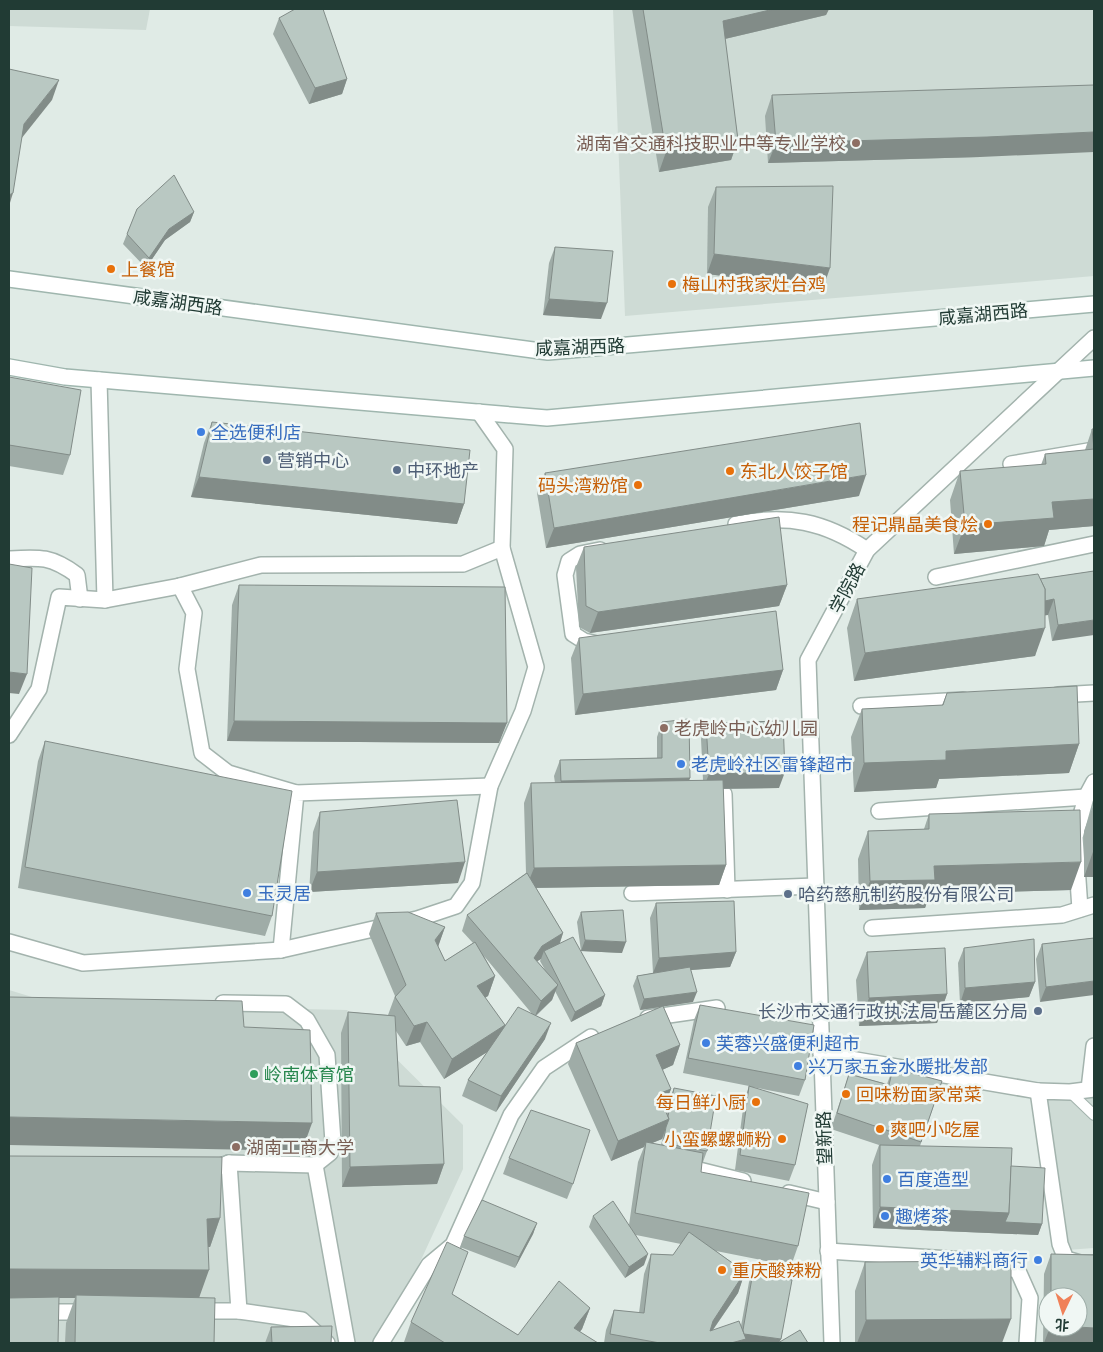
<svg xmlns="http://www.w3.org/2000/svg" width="1103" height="1352" font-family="Raleway,'Noto Sans SC',sans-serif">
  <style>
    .built { fill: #cedbd5 }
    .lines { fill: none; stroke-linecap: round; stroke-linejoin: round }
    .service-casing { stroke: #a3b3ad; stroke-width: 12 }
    .minor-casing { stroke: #a3b3ad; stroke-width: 18 }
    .secondary-casing { stroke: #9fb6ae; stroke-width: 18 }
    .service { stroke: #fff; stroke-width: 10 }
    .minor { stroke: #fff; stroke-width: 15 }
    .secondary { stroke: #fff; stroke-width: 15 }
    .wall { fill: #9faca7; fill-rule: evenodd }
    .shaded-wall { fill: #828c88 }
    .building { fill: #b9c8c2; stroke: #828c88 }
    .education-dot { fill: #8d6e63; stroke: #f0f7f4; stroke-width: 2 }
    .food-dot { fill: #e8710a; stroke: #f0f7f4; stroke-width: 2 }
    .shop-dot { fill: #3f7fe0; stroke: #f0f7f4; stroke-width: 2 }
    .service-dot { fill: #5c6f8a; stroke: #f0f7f4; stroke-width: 2 }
    .leisure-dot { fill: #2e9e5b; stroke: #f0f7f4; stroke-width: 2 }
    .labels { text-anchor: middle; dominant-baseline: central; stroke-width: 5; stroke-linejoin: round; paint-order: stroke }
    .education-label { font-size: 18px; fill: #785e54; stroke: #f0f7f4; text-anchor: start }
    .food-label { font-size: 18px; fill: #c56008; stroke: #f0f7f4; text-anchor: start }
    .street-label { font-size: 18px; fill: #213b34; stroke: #f0f7f4 }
    .shop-label { font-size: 18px; fill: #366cbe; stroke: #f0f7f4; text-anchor: start }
    .service-label { font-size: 18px; fill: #4e5e75; stroke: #f0f7f4; text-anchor: start }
    .leisure-label { font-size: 18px; fill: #27864d; stroke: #f0f7f4; text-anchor: start }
  </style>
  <rect width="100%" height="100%" fill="#e0ebe6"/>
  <g class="built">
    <path d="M9 9H150L146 30 9 26Z"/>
    <path d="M613 9H1094V276L625 316Z"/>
    <path d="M9 990 55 1004 347 1010 463 1125V1169L390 1327V1343H9Z"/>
    <path d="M1094 1083V1248L1066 1250 1038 1091Z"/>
  </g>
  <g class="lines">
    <defs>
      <path id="service" d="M1070 1092 1094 1115"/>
      <g id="minor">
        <path d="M99 380 105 600"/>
        <path d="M1011 464 1094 450"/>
        <path d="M736 524C787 514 824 521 867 550"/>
        <path d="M9 559C40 557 51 556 77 575L80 599"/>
        <path d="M936 577 1094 544"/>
        <path d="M597 644 584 641 573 634 565 575 569 561 580 554 600 550"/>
        <path d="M1058 695 1094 693"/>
        <path d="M861 706 963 700"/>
        <path d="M9 735 39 689 59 597 105 600 180 586"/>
        <path d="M296 793 228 773 202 753 187 669 194 613 180 586 261 565 463 564 502 548"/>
        <path d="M724 794 727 890"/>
        <path d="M879 811 1086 797"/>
        <path d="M632 893 815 886"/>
        <path d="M1080 909 1075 837 1086 797 1094 782"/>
        <path d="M872 928 1062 915 1094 905"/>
        <path d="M9 942 83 963 281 950 417 919 456 906 472 883 490 786 523 711 536 667 502 548 505 449 479 412"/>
        <path d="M281 950 296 793 490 786"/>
        <path d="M223 1003 286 1004 307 1020 327 1055 333 1142 330 1153 315 1165 229 1163"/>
        <path d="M648 1018 717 1008"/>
        <path d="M821 1054 1038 1091"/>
        <path d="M1089 1089 1094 1046"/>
        <path d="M1094 1089 1070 1092 1038 1091 1060 1244 1066 1259 1080 1263H1094"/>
        <path d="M315 1165 347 1343"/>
        <path d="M683 1166 743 1181"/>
        <path d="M789 1193 827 1202"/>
        <path d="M828 1251 995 1262 1018 1271 1030 1298 1027 1343"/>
        <path d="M195 1311H239L229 1163 213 1169 202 1168"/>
        <path d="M239 1311 302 1320 327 1343"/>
        <path d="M9 1312H90"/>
        <path d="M381 1343 429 1265 453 1245 511 1115 544 1068 591 1037"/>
        <path d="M832 1343 808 660 867 550 1094 338"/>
      </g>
      <g id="secondary">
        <path d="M9 279 548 352 1094 304"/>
        <path d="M9 367 65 377 547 418 1094 368"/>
      </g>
    </defs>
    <use href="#service" class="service-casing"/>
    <use href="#minor" class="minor-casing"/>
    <use href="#secondary" class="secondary-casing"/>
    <use href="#service" class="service"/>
    <use href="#minor" class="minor"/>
    <use href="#secondary" class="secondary"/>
  </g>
  <g class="wall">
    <path d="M632 9H829L826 15 725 39 738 140 731 160 659 172Z"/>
    <path d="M279 18 347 79 342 94 309 104 273 34Z"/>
    <path d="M772 95 980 157 768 163 765 116Z"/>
    <path d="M716 187 823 288 707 274 708 207Z"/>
    <path d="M137 209 194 212 190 222 165 240 146 268 123 244Z"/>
    <path d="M555 247 601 319 543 315 549 263Z"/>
    <path d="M9 377 70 455 63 475 9 466Z"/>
    <path d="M212 422 464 504 457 524 191 497 204 443Z"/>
    <path d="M1092 429H1094V526L1049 530 1044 546 954 554 950 500 960 471 1041 465 1045 454 1085 450Z"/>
    <path d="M545 473 859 496 546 548 537 493Z"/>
    <path d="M584 547 787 585 779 606 590 633 579 627 576 567Z"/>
    <path d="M1094 571 1052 641 1048 615H1045L1035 656 854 681 847 628 857 599 1040 579Z"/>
    <path d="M239 585 499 743 227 741 232 605Z"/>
    <path d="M579 638 783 670 776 690 575 715 571 658Z"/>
    <path d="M947 693 1079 744 1069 773 939 779 936 788 854 792 851 737 862 709 942 705Z"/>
    <path d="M662 722 690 778 689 780H703L701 739 706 723 779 788 723 789 726 865 719 885 536 888 563 933 560 943 605 995 601 1006 571 1022 555 991 552 1000 536 1016 545 1039 496 1112 462 1096 468 1080 487 1052 444 1079 420 1042 406 1046 396 1031 399 1086 444 1164 437 1184 342 1187 341 1033 348 1012 388 1015 395 996 369 934 376 913 445 927 438 946 445 961 473 943 462 931 467 915 526 873 524 803 531 783H555L554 776 560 760 657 758V737ZM484 956 533 1015 505 1025 485 998 488 996 495 976ZM541 959 540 961 545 970 537 961Z"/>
    <path d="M45 741 272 916 265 936 18 888 38 761Z"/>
    <path d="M1094 803V877H1084V831Z"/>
    <path d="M320 812 458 883 309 892 313 832Z"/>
    <path d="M929 814 1071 890 930 894 925 908 859 910 858 859 868 831 924 829Z"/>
    <path d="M656 903 736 952 730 967 691 970 693 1002 663 1006 680 1045 673 1065 662 1070 671 1089 664 1107 667 1113 670 1098 674 1088 707 1151 703 1162H702L701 1172 798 1246 791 1266 716 1251 745 1272 738 1293 713 1330 741 1326 749 1282 753 1272 781 1339 779 1342 808 1343H604L606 1330 614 1310 639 1313 644 1274 651 1254 673 1255 681 1244 636 1235 644 1265 625 1278 589 1227 593 1216 629 1225 638 1162 644 1147 611 1161 568 1064 576 1043 661 1007 640 1010 633 986 637 976 653 973 650 918ZM663 1137 661 1145 652 1143 662 1139Z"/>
    <path d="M581 912 622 953 581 951 577 922Z"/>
    <path d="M1094 938 1040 1002 1036 959 1042 944Z"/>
    <path d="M964 948 1035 982 1029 997 960 1004 958 963Z"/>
    <path d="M867 952 947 994 937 1023 859 1026 856 980Z"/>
    <path d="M700 1005 805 1080 799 1096 752 1087 795 1165 789 1181 735 1170 744 1101 749 1086 683 1073 694 1020Z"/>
    <path d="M893 1068 942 1081 920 1146 1011 1166 1042 1224 1038 1235 873 1228 872 1165 879 1145 831 1129 849 1074 887 1084Z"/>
    <path d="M509 1158 573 1184 567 1199 503 1174Z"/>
    <path d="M220 1218 210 1247H208L199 1298 214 1343H65L66 1323 75 1298H59Z"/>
    <path d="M537 1223 533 1234 515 1268 460 1247 464 1236Z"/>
    <path d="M1051 1254 1094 1255V1343H1043L1044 1274ZM1048 1297H1078V1327H1048Z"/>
    <path d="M865 1262 1002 1343H855V1291Z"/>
    <path d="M452 1294 518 1335 590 1308 582 1329 580 1332 598 1343H406L404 1342 411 1322Z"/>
    <path d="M271 1327 331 1343H265Z"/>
  </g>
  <g class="shaded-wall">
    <path d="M774 9H829L826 15 716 41 723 21Z"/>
    <path d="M347 79 342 94 309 104 315 88Z"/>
    <path d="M59 80 52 100 17 144 24 124Z"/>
    <path d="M1094 132V152L980 157 768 163 776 143Z"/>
    <path d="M738 140 731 160 659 172 666 152Z"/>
    <path d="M13 193 9 206V195Z"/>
    <path d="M194 212 190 222 165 240 146 268 149 258 169 229Z"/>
    <path d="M714 254 830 268 823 288 707 274Z"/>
    <path d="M549 299 607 303 601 319 543 315Z"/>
    <path d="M866 475 859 496 546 548 554 528Z"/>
    <path d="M199 477 464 504 457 524 191 497Z"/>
    <path d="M1094 499V526L1049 530 1044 546 954 554 965 525 1052 502Z"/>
    <path d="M787 585 779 606 590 633 598 612Z"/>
    <path d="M1054 599 1048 615 1034 617 1040 601Z"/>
    <path d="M1094 620V635L1052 641 1058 625Z"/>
    <path d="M1045 628 1035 656 854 681 865 653Z"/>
    <path d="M783 670 776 690 575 715 583 694Z"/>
    <path d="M9 672 27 674 19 694 9 693Z"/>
    <path d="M234 721 507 723 499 743 227 741Z"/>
    <path d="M1079 744 1069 773 939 779 936 788 854 792 864 763 946 751Z"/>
    <path d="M785 772 779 788 703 789 709 774Z"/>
    <path d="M690 778 684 794 555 797 561 781Z"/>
    <path d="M1094 849V877H1084Z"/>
    <path d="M465 862 458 883 309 892 317 872Z"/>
    <path d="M1081 862 1071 890 930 894 925 908 859 910 870 881 934 866Z"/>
    <path d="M726 865 719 885 526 888 534 868Z"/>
    <path d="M445 927 438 947 435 940Z"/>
    <path d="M563 933 558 948 544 951 541 959 536 962 534 958 542 946Z"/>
    <path d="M585 940 626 942 622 953 581 951Z"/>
    <path d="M736 952 730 967 653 973 659 958Z"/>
    <path d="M495 976 488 996 470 1006 477 986Z"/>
    <path d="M1094 981V995L1040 1002 1046 987Z"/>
    <path d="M1035 982 1029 997 960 1004 965 988Z"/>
    <path d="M558 985 552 1000 535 1016 541 1001Z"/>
    <path d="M697 992 693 1002 640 1010 644 999Z"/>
    <path d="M947 994 937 1023 859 1026 869 998Z"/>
    <path d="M605 995 601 1006 571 1022 575 1012Z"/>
    <path d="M427 1022 420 1042 406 1046 414 1026Z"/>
    <path d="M551 1023 545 1039 496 1112 501 1096Z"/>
    <path d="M505 1025 497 1046 444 1079 452 1059Z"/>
    <path d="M680 1045 673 1065 649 1076 656 1055Z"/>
    <path d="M671 1089 663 1109 658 1094Z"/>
    <path d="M9 1117 312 1123 302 1151 9 1145Z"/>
    <path d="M669 1119 662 1139 645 1146 646 1142 644 1147 611 1161 618 1141Z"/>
    <path d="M444 1164 437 1184 342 1187 350 1167Z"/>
    <path d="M880 1207 1009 1213 1042 1224 1038 1235 873 1228Z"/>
    <path d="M220 1218 210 1247H197L207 1219Z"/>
    <path d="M537 1223 533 1234 515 1268 519 1257Z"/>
    <path d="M648 1254 644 1265 625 1278 629 1267Z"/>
    <path d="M9 1269 209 1270 199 1298 76 1295 75 1298H9Z"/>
    <path d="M745 1272 738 1293 705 1341 713 1321Z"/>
    <path d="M590 1308 582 1329 570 1343 574 1328Z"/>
    <path d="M1011 1319 1002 1343H857L866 1320Z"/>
    <path d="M1050 1327 1094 1328V1343H1044Z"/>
    <path d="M742 1333 781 1339 779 1343H731Z"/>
  </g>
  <g class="building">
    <path d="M295 9H323L347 79 315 88 279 18Z"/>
    <path d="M643 9H774L723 21 738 140 666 152Z"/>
    <path d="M9 69 59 80 24 124 13 193 9 195Z"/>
    <path d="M1094 85V132L987 137 776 143 772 95Z"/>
    <path d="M174 175 194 212 169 229 149 258 127 234 137 209Z"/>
    <path d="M833 186 830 268 714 254 716 187Z"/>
    <path d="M555 247 613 251 607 303 549 299Z"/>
    <path d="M9 377 81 390 70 455 9 445Z"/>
    <path d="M212 422 470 450 464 504 199 477Z"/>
    <path d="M860 423 866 475 554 528 545 473Z"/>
    <path d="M1092 429H1094V449Z"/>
    <path d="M1094 449V499L1052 502 1054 518 965 525 960 471 1046 464 1045 454Z"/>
    <path d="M779 517 787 585 598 612 586 606 584 547Z"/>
    <path d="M9 564 32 568 27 674 9 672Z"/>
    <path d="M1094 571V620L1058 625 1054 599 1045 601V589L1040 579Z"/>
    <path d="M1038 574 1045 589V628L865 653 857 599Z"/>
    <path d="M239 585 505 587 507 723 234 721Z"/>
    <path d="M776 611 783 670 583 694 579 638Z"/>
    <path d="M1077 686 1079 744 946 751V760L864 763 862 709 943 705 947 693Z"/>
    <path d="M689 719 690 778 561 781 560 760 662 758V722Z"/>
    <path d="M783 721 785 772 709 774 706 723Z"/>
    <path d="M45 741 292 791 272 916 25 867Z"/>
    <path d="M723 780 726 865 534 868 531 783Z"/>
    <path d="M457 800 465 862 317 872 320 812Z"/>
    <path d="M1080 810 1081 862 934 866 935 880 870 881 868 831 929 829V814Z"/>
    <path d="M527 873 563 933 542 946 534 958 558 985 541 1001 467 915Z"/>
    <path d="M734 901 736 952 659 958 656 903Z"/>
    <path d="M623 910 626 942 585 940 581 912Z"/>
    <path d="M408 912 445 927 435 940 445 961 475 942 495 976 477 986 505 1025 452 1059 427 1022 414 1026 395 997 406 985 376 913Z"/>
    <path d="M573 937 605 995 575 1012 544 951Z"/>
    <path d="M1094 938V981L1046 987 1042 944Z"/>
    <path d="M1034 939 1035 982 965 988 964 948Z"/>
    <path d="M945 948 947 994 869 998 867 952Z"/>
    <path d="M690 967 697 992 644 999 637 976Z"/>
    <path d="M9 997 242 1001 244 1027 310 1030 312 1123 9 1117Z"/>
    <path d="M700 1005 814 1025 805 1080 688 1058Z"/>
    <path d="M663 1006 680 1045 656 1055 671 1089 658 1094 669 1119 618 1141 576 1043Z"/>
    <path d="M518 1007 551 1023 501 1096 468 1080Z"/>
    <path d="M348 1012 395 1016 399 1086 440 1087 444 1164 350 1167Z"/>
    <path d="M893 1068 942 1081 921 1142 837 1113 849 1074 889 1085Z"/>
    <path d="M749 1086 808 1104 795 1165 740 1155Z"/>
    <path d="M674 1088 716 1096 707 1151 663 1143 666 1127 669 1119 668 1116Z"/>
    <path d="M531 1110 590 1130 573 1184 509 1158Z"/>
    <path d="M646 1142 703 1153 701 1172 809 1193 798 1246 635 1213Z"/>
    <path d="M880 1145 1012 1148 1009 1213 880 1207Z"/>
    <path d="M9 1156 222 1157 220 1218 207 1219 209 1270 9 1269Z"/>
    <path d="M1011 1166 1045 1168 1042 1224 1005 1222 1009 1213Z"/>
    <path d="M482 1200 537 1223 519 1257 464 1236Z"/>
    <path d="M613 1201 648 1254 629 1267 593 1216Z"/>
    <path d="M689 1232 745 1272 713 1321 710 1331 739 1321 746 1339 731 1343H660L610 1334 614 1310 644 1313 651 1254 673 1255Z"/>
    <path d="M447 1242 468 1252 452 1294 518 1335 559 1281 590 1308 574 1328 598 1343H445L411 1322Z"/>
    <path d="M1051 1254 1094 1255V1328L1078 1327V1297H1051Z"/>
    <path d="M1011 1261V1319L866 1320 865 1262Z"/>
    <path d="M753 1272 792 1280 781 1339 744 1334 743 1330Z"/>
    <path d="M76 1295 215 1298 214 1343H75Z"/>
    <path d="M59 1297 58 1343H9V1298Z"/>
    <path d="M332 1326 331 1343H272L271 1327Z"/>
    <path d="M800 1330 808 1343H778Z"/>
  </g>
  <g class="education-dot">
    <circle cx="856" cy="143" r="5"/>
    <circle cx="664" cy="728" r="5"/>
    <circle cx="236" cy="1147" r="5"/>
  </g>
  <g class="food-dot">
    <circle cx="111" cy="269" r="5"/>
    <circle cx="672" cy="284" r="5"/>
    <circle cx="730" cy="471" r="5"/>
    <circle cx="638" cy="485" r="5"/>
    <circle cx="988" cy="524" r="5"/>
    <circle cx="846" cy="1094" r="5"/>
    <circle cx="756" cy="1102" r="5"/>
    <circle cx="880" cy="1129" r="5"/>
    <circle cx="782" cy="1139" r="5"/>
    <circle cx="722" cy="1270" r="5"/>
  </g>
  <g class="shop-dot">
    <circle cx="201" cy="432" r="5"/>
    <circle cx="681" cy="764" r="5"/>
    <circle cx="247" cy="893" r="5"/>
    <circle cx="706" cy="1043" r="5"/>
    <circle cx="798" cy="1066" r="5"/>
    <circle cx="887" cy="1179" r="5"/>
    <circle cx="885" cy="1216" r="5"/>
    <circle cx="1038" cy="1260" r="5"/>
  </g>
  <g class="service-dot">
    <circle cx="267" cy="460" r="5"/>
    <circle cx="397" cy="470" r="5"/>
    <circle cx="788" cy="894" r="5"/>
    <circle cx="1038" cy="1011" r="5"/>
  </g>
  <circle class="leisure-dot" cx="254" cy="1074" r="5"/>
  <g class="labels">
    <g class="education-label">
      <text x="846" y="143" text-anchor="end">湖南省交通科技职业中等专业学校</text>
      <text x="674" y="728">老虎岭中心幼儿园</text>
      <text x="246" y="1147">湖南工商大学</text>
    </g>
    <g class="food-label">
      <text x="121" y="269">上餐馆</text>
      <text x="682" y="284">梅山村我家灶台鸡</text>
      <text x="740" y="471">东北人饺子馆</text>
      <text x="628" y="485" text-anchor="end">码头湾粉馆</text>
      <text x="978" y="524" text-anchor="end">程记鼎晶美食烩</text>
      <text x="856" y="1094">回味粉面家常菜</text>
      <text x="746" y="1102" text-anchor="end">每日鲜小厨</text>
      <text x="890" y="1129">爽吧小吃屋</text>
      <text x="772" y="1139" text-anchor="end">小蛮螺螺蛳粉</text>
      <text x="732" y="1270">重庆酸辣粉</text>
    </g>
    <g class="street-label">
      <text transform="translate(178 302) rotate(8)">咸嘉湖西路</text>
      <text transform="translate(983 314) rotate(-5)">咸嘉湖西路</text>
      <text transform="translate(580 347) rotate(-2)">咸嘉湖西路</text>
      <text transform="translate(847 588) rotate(-62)">学院路</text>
      <text transform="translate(824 1138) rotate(-92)">望新路</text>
    </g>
    <g class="shop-label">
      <text x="211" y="432">全选便利店</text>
      <text x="691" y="764">老虎岭社区雷锋超市</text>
      <text x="257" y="893">玉灵居</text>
      <text x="716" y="1043">芙蓉兴盛便利超市</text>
      <text x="808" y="1066">兴万家五金水暖批发部</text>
      <text x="897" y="1179">百度造型</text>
      <text x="895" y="1216">趣烤茶</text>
      <text x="1028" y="1260" text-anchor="end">英华辅料商行</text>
    </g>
    <g class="service-label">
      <text x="277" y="460">营销中心</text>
      <text x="407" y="470">中环地产</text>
      <text x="798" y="894">哈药慈航制药股份有限公司</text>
      <text x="1028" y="1011" text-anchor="end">长沙市交通行政执法局岳麓区分局</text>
    </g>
    <g class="leisure-label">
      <text x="264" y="1074">岭南体育馆</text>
    </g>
  </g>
  <rect width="1103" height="1352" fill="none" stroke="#213b34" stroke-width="20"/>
  <g transform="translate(1063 1312) rotate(184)"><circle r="24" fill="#f0f7f4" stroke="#9daca7"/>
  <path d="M0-4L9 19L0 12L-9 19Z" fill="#f08159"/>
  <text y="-8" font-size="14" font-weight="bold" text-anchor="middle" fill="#213b34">北</text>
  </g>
</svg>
